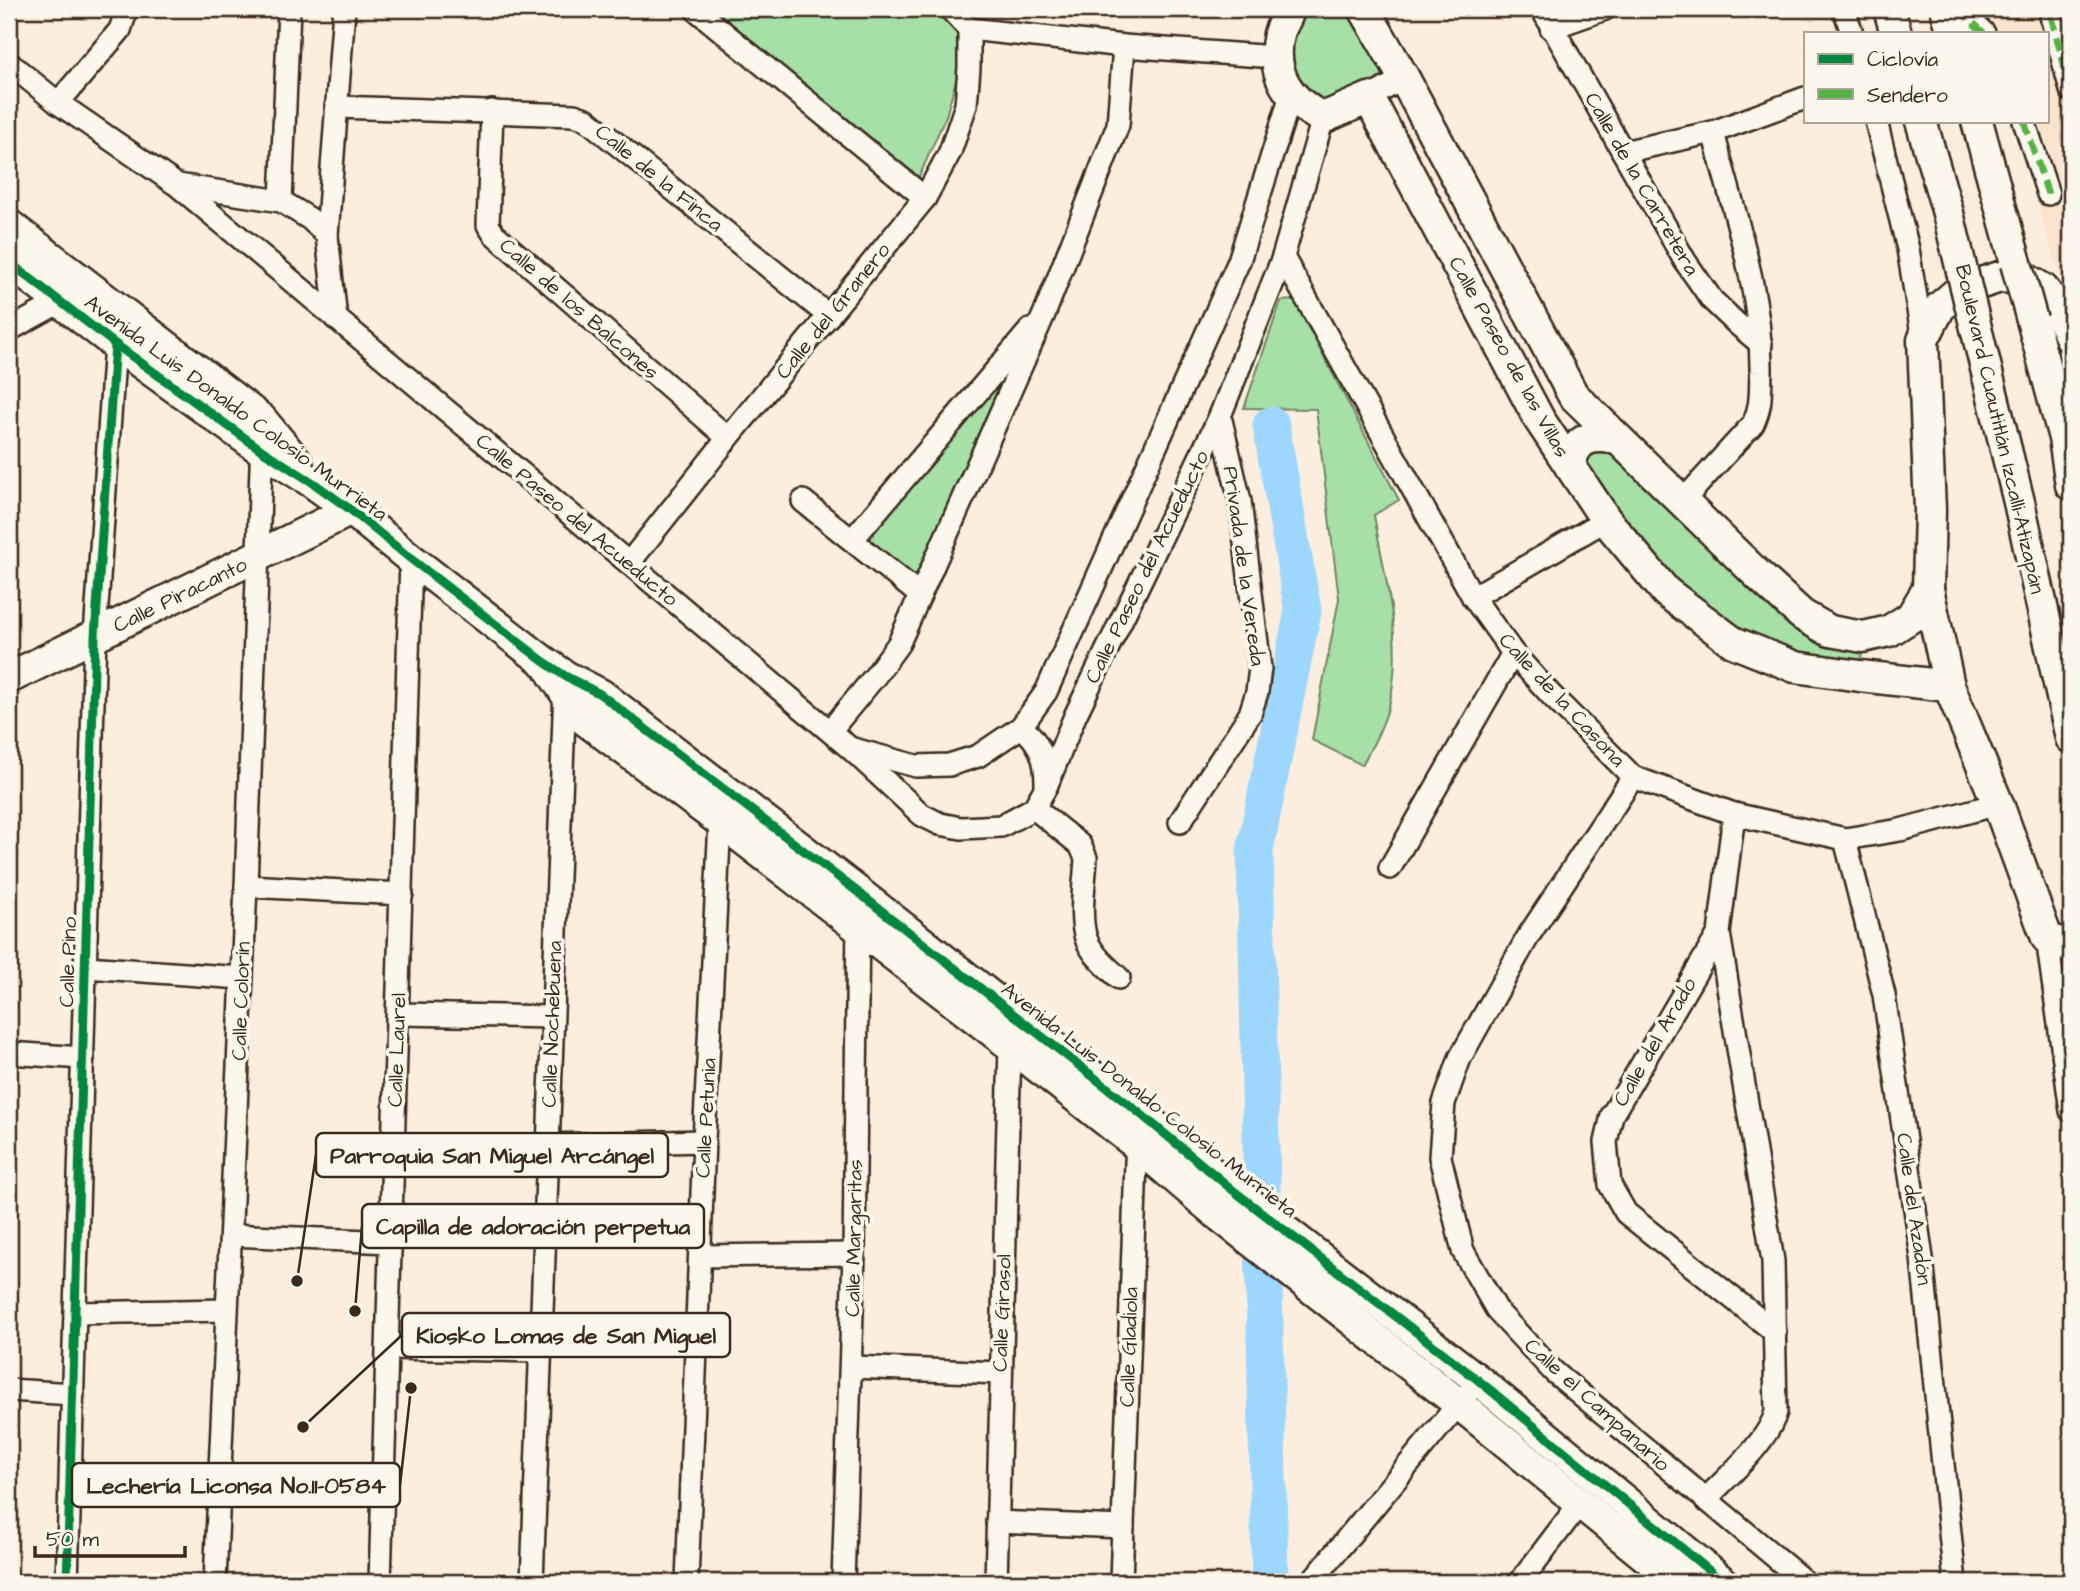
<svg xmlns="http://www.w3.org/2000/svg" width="2080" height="1591" font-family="'Architects Daughter',sans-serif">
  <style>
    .built { fill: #fae4ce }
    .green { fill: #a6e0a6; stroke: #708562; stroke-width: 2 }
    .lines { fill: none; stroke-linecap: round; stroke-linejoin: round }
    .river { stroke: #9ed7fe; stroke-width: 37 }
    .street-casing { stroke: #3b2a1e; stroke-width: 26 }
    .secondary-casing { stroke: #3b2a1e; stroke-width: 35 }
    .street { stroke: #fbf7ec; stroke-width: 21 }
    .secondary { stroke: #fbf7ec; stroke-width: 30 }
    .secondary-bridge-casing { stroke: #3b2a1e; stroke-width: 35; stroke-linecap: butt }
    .secondary-bridge { stroke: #fbf7ec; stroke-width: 30 }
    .quiet { stroke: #57b245; stroke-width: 7; stroke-dasharray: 14 7; stroke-linecap: butt }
    .cycleway-casing { stroke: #fbf7ec; stroke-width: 13 }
    .cycleway { stroke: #00873e; stroke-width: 9 }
    .labels { text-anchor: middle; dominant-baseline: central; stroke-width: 7; stroke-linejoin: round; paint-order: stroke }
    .street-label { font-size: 21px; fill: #3b2a1e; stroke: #fbf7ec }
    .leader { fill: none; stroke: #3b2a1e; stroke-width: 2.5 }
    .callout-dot { fill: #3b2a1e; stroke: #fbf7ec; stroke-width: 2.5 }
    .callout { fill: #fbf7ec; stroke: #3b2a1e; stroke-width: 2.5 }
    .callout-label { font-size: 23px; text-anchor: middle; font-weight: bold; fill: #3b2a1e }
  </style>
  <rect width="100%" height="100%" fill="#fbeede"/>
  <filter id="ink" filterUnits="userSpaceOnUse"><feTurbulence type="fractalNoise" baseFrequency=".0143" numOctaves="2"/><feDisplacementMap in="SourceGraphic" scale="14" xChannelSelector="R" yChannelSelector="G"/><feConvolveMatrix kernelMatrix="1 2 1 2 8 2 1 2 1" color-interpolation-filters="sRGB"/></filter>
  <g filter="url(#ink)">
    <path class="built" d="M1982 9H2071V312L2012 121H2047V33H1989Z"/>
    <g class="green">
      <path d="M713 9H942L963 31 958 73 946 116 919 177Z"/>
      <path d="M1328 9H1360L1390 61 1382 75 1359 94 1320 105 1289 66 1292 22Z"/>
      <path d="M1294 300 1399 500 1374 515C1384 575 1404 640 1390 701 1385 723 1373 745 1362 765L1312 740 1339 599 1316 409 1244 408 1281 301Z"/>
      <path d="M1029 338 918 588 859 538Z"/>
      <path d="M1602 444 1859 642 1862 655 1856 668 1736 637 1662 580 1580 472 1589 448Z"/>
    </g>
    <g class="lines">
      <g class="river">
        <path d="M1262 1191 1255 850 1303 611 1271 425"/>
        <path d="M1263 1234 1270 1582"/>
      </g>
      <defs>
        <g id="street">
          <path d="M695 9 925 198"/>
          <path d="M950 9 969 29 1124 46 1275 57"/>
          <path d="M1542 9 1685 261 1712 300 1736 323 1761 344"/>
          <path d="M1844 9 1852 33"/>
          <path d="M1958 9 1984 33"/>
          <path d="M2051 16 2071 90"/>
          <path d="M1551 28 1605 9"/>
          <path d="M9 63 58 103 177 185 851 749 922 815 940 824 961 828 1001 826 1034 808 1046 787 1075 716 1220 416 1283 257 1323 118"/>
          <path d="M1369 98 1404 78"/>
          <path d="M58 103 120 30 127 9"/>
          <path d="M336 107 574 115 586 119 829 316"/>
          <path d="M492 111 488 225 494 234 728 438"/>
          <path d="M1876 121 1908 249 1923 340"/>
          <path d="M2024 121 2048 194"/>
          <path d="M1623 152 1713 132 1805 98"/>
          <path d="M178 185 281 201 310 219 327 235 336 319"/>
          <path d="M281 201 289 9"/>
          <path d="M327 235 344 9"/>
          <path d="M1283 257 1473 597 1513 653 1552 696 1633 777 1734 814 1845 839 1900 830 1998 804"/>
          <path d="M9 330 60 302"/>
          <path d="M803 501 920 595"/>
          <path d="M1682 502 1753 424C1762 405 1760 393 1761 372 1762 291 1733 210 1713 132"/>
          <path d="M853 539 1030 330"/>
          <path d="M629 563 728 438 925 198 950 152 966 105 969 68V29"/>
          <path d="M1473 597 1606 520"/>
          <path d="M1021 727C1040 741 1046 760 1046 783"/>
          <path d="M830 731 876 675 899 643 1045 312 1118 125 1124 46"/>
          <path d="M853 749 916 766 949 765 978 756 1021 727 1046 692 1239 261 1291 95"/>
          <path d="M1633 777 1529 935 1460 1058 1444 1103 1440 1157 1463 1251 1498 1312 1554 1372 1805 1582"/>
          <path d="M1034 808 1080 845 1086 858C1085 882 1078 919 1087 941 1094 956 1107 967 1119 978"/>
          <path d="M1180 822 1250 714 1257 692 1260 668 1240 501 1220 416"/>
          <path d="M1845 839 1884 995 1922 1258 1955 1582"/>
          <path d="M1390 868 1513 653"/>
          <path d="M246 886 402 894"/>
          <path d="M1719 933 1612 1115 1606 1142 1610 1185 1626 1213 1775 1332"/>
          <path d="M2047 938 2071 1111"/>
          <path d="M86 967 242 978"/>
          <path d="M399 1014 552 1017"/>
          <path d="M9 1053 83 1058"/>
          <path d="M548 1145 704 1141"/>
          <path d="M231 1235 391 1242"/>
          <path d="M700 1256 854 1254"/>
          <path d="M75 1313 227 1310"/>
          <path d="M387 1348 541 1351"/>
          <path d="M852 1367 1000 1373"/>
          <path d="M9 1390 73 1394"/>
          <path d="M1705 1500C1727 1477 1768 1442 1776 1412L1773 1261 1719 933 1734 814"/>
          <path d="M997 1522 1123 1527"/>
          <path d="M67 1582 95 636 115 344"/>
          <path d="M215 1582 246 886 262 439"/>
          <path d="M380 1582 411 559"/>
          <path d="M532 1582 565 689"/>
          <path d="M687 1582 704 1141 720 821"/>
          <path d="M843 1582 854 1254 858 920"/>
          <path d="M996 1582 1010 1045"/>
          <path d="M1121 1582 1137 1134"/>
          <path d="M1311 1582 1466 1395"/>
          <path d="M1520 1582 1580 1503"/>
        </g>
        <g id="secondary">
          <path d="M1289 9C1288 18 1281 25 1279 34 1270 74 1289 101 1323 118L1369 98 1539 419 1606 520 1666 592 1733 642 1795 667 1860 676 1949 686"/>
          <path d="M1364 9 1404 78 1573 395 1758 575 1802 615 1830 631 1863 637 1889 631 1911 617 1928 589"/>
          <path d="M1889 9 1896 33"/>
          <path d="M1946 9 1953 33"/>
          <path d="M1921 121 1948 213 1962 271"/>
          <path d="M1977 121 2016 263"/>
          <path d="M9 225 261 419 297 462"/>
          <path d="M9 262 115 344 263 451 312 482 351 510 411 559 543 661 565 676 600 694 859 893 1137 1111 1234 1191 1478 1380 1723 1582"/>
          <path d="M2032 320 2064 438 2071 485"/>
          <path d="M1975 324 2019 502 2071 738"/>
          <path d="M2071 338 2055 304 2043 289 2026 279 2000 277 1960 290 1940 307 1923 340 1930 510 1928 589 1949 686 1998 804 2047 938 2071 947"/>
          <path d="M1570 466C1575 437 1592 434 1618 439"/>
          <path d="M551 671 581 717 720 821 1010 1045 1137 1145 1221 1217 1459 1404 1677 1582"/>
          <path d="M9 678 351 510"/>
        </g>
      </defs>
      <use href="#street" class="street-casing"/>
      <use href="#secondary" class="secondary-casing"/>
      <use href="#street" class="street"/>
      <use href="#secondary" class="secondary"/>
      <defs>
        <g id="secondary-bridge">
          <path d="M2016 263 2032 320"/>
          <path d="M1962 271 1975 324"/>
        </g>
      </defs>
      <use href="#secondary-bridge" class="secondary-bridge-casing"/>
      <use href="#secondary-bridge" class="secondary-bridge"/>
      <g class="quiet">
        <path d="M1958 9 1984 33"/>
        <path d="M2051 16 2071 90"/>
        <path d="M2024 121 2048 194"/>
      </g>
      <defs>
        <g id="cycleway">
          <path d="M9 262 115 344 263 451 312 482 351 510 411 559 543 661 565 676 600 694 859 893 1137 1111 1234 1191 1478 1380 1723 1582"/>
          <path d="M67 1582 95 636 115 344"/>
        </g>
      </defs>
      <use href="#cycleway" class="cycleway-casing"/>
      <use href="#cycleway" class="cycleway"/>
    </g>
  </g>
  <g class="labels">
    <g class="street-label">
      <text transform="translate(659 178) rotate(39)">Calle de la Finca</text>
      <text transform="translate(1642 184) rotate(60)">Calle de la Carretera</text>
      <text transform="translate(579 309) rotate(41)">Calle de los Balcones</text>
      <text transform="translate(833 311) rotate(-51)">Calle del Granero</text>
      <text transform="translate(1509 357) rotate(61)">Calle Paseo de las Villas</text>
      <text transform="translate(236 408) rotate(36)">Avenida Luis Donaldo Colosio Murrieta</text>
      <text transform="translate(2000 429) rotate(77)">Boulevard Cuautitlán Izcalli-Atizapán</text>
      <text transform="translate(577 520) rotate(40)">Calle Paseo del Acueducto</text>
      <text transform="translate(1244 566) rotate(82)">Privada de la Vereda</text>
      <text transform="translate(1147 567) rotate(-64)">Calle Paseo del Acueducto</text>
      <text transform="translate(180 595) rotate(-26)">Calle Piracanto</text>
      <text transform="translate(1562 700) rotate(47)">Calle de la Casona</text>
      <text transform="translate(68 962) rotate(-88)">Calle Pino</text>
      <text transform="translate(241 1001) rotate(-88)">Calle Colorín</text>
      <text transform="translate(552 1024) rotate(-88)">Calle Nochebuena</text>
      <text transform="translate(1655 1042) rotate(-60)">Calle del Arado</text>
      <text transform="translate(397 1050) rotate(-88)">Calle Laurel</text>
      <text transform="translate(1149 1100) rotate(38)">Avenida Luis Donaldo Colosio Murrieta</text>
      <text transform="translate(706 1118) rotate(-87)">Calle Petunia</text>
      <text transform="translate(1914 1209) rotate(82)">Calle del Azadón</text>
      <text transform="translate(854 1238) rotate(-89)">Calle Margaritas</text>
      <text transform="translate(1002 1313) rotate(-88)">Calle Girasol</text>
      <text transform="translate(1129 1347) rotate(-88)">Calle Gladiola</text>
      <text transform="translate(1597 1405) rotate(42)">Calle el Campanario</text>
    </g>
  </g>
  <path class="leader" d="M297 1281L316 1155M355 1311L362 1226M303 1427L402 1335M411 1388L400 1485"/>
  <g class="callout-dot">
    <circle cx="297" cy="1281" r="7"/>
    <circle cx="355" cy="1311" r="7"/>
    <circle cx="303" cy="1427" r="7"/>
    <circle cx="411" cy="1388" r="7"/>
  </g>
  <g class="callout">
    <rect x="316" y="1133" width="352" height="44" rx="7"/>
    <rect x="362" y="1204" width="342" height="44" rx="7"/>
    <rect x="402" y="1313" width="328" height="44" rx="7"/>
    <rect x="72" y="1463" width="328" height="44" rx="7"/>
  </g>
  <g class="callout-label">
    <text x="492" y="1163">Parroquia San Miguel Arcángel</text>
    <text x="533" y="1234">Capilla de adoración perpetua</text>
    <text x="566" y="1343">Kiosko Lomas de San Miguel</text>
    <text x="236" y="1493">Lechería Liconsa No.11-0584</text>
  </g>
  <rect width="2080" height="1591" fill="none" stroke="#fbf7ec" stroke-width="35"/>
  <rect x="18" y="18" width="2045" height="1556" fill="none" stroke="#3b2a1e" stroke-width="2.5" filter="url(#ink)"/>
  <rect x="1804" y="32" width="245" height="91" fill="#fbf7ec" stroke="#aea59a" stroke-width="2"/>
  <rect x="1818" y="54" width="35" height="10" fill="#00873e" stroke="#aea59a" stroke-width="2"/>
  <text x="1867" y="66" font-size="21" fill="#3b2a1e">Ciclovía</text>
  <rect x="1818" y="89" width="35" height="10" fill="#57b245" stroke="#aea59a" stroke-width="2"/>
  <text x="1867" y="102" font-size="21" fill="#3b2a1e">Sendero</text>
  <path d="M35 1546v10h150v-10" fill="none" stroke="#3b2a1e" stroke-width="3.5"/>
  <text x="46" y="1546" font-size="21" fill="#3b2a1e" stroke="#fbf7ec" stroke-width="5" paint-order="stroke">50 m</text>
</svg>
